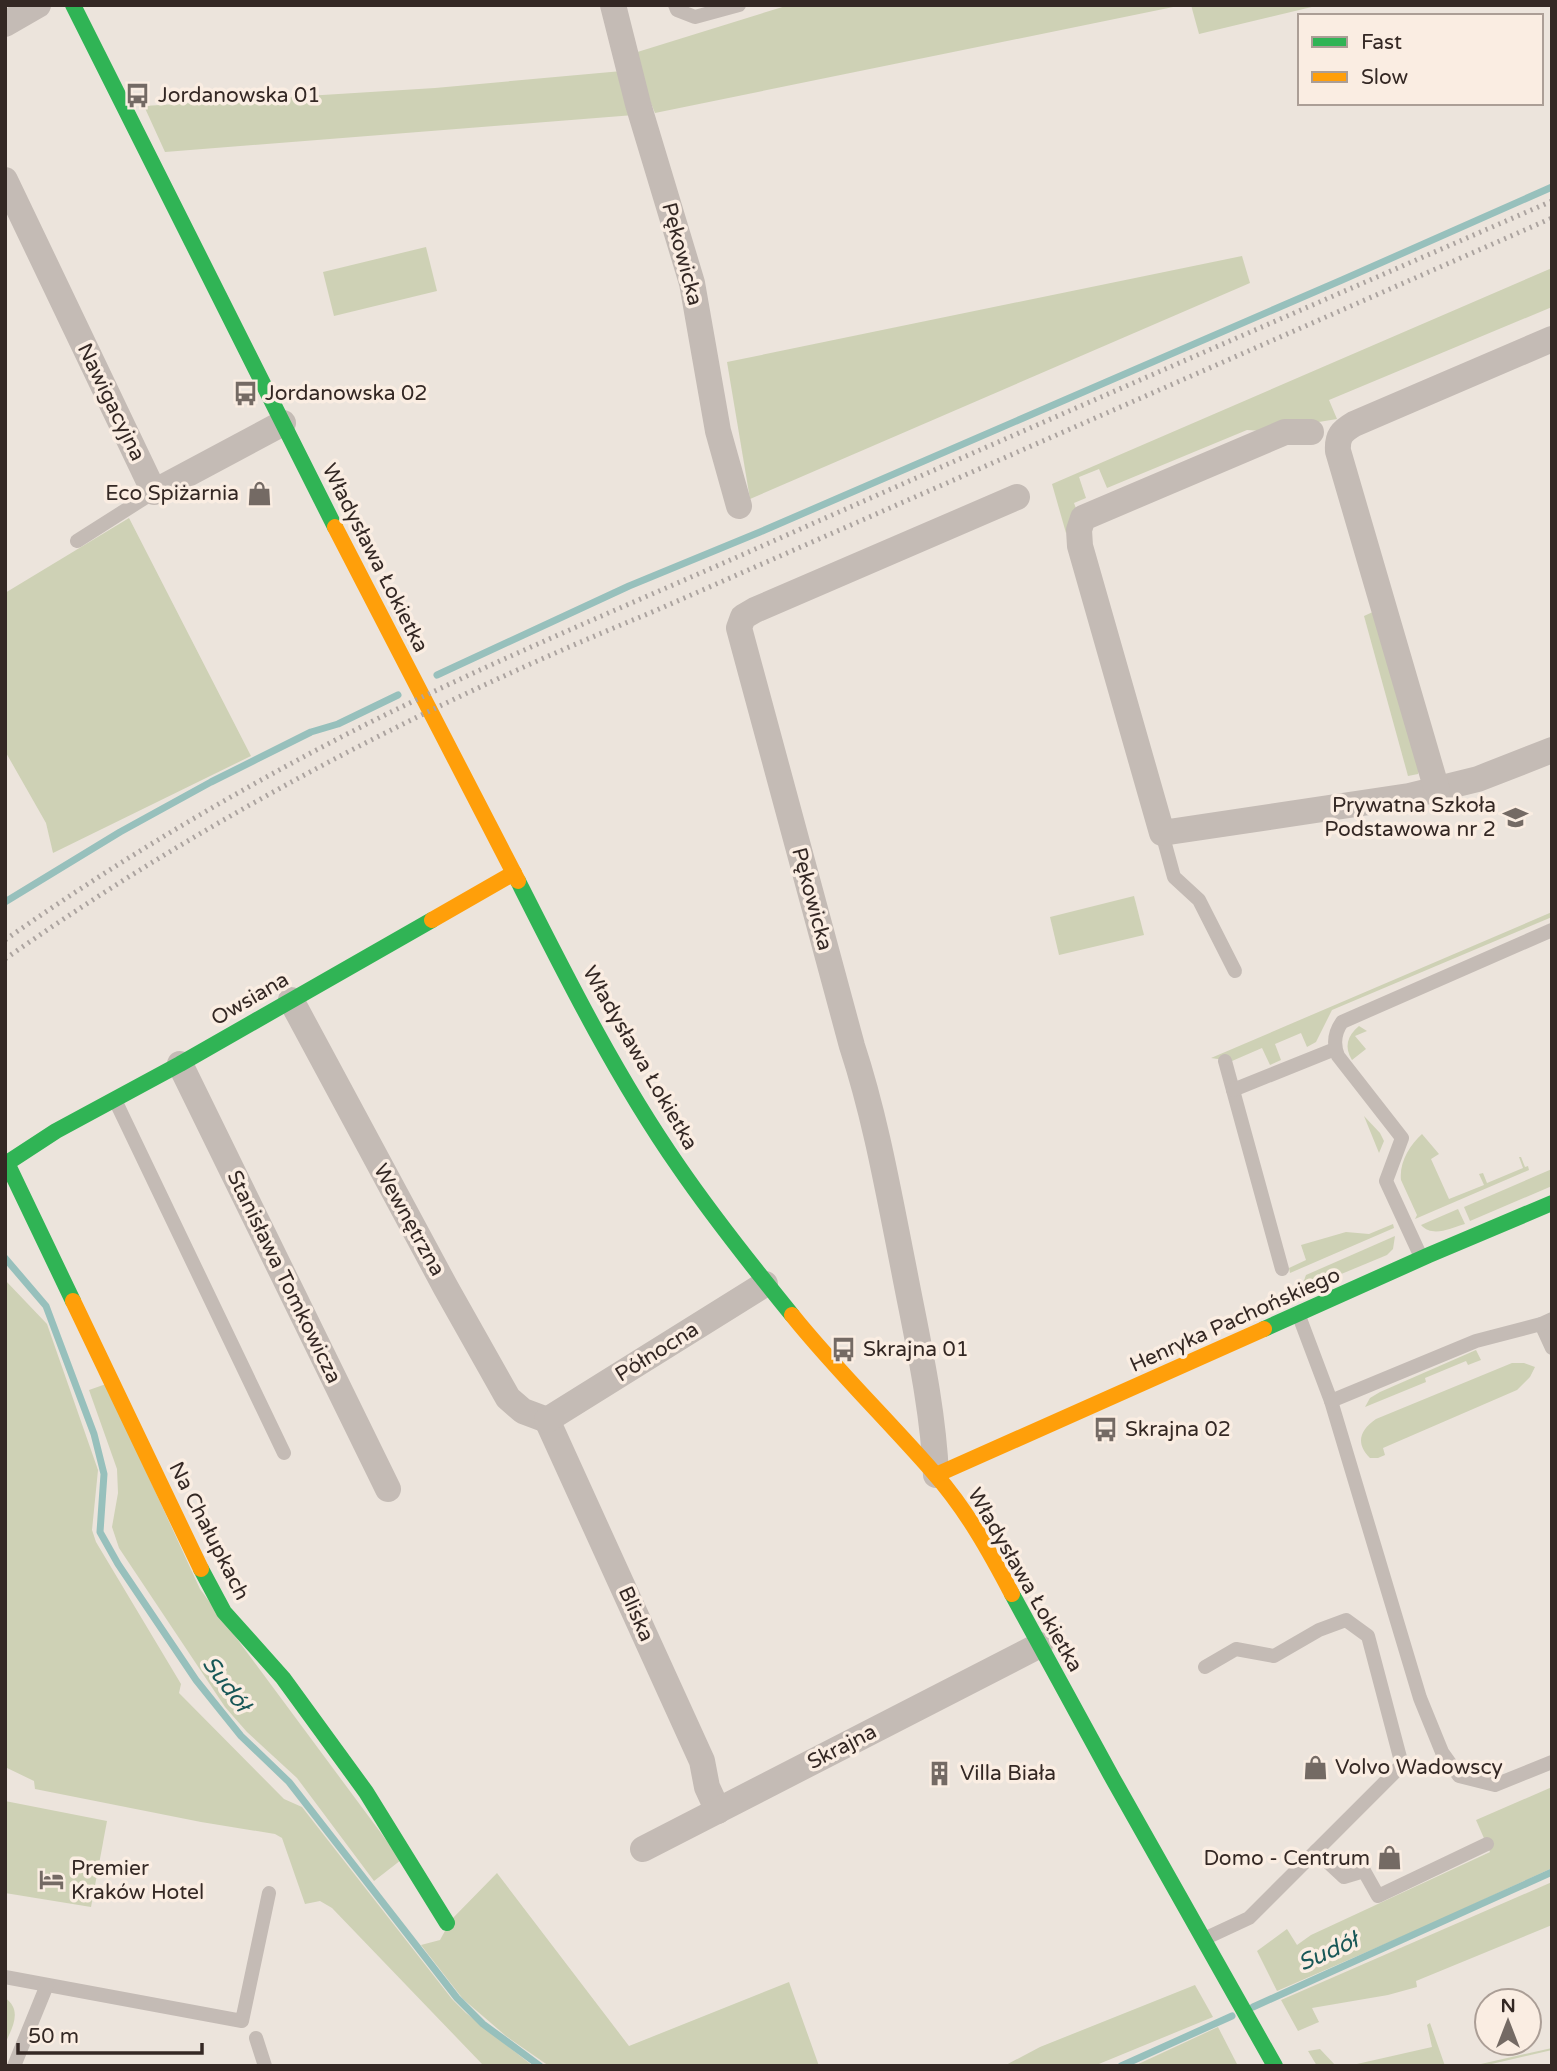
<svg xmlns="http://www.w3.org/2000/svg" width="1557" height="2071" font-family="'Varela Round',sans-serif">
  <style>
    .green { fill: #ced1b5 }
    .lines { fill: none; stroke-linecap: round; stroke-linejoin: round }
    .stream { stroke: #97c0bc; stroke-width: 7 }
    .lane { stroke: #c4bbb5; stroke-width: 14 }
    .street { stroke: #c4bbb5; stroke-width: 26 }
    .fast { stroke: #30b455; stroke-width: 16 }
    .slow { stroke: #ff9f0a; stroke-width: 16 }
    .rail { stroke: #aca4a0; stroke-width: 5; stroke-dasharray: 2 5; stroke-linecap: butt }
    .labels { text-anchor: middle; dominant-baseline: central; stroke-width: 7; stroke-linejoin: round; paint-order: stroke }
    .poi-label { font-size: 21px; fill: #342824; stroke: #faede2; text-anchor: start }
    .street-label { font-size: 21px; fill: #342824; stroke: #faede2 }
    .water-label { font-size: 23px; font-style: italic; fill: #185757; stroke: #faede2 }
  </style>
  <rect width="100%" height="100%" fill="#ece4dc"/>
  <g class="green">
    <path d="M789 5H1183L655 113 631 54Z"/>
    <path d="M1191 5H1320L1199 34Z"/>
    <path d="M622 71 634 115 165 152 144 106 435 88Z"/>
    <path d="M426 247 437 291 334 316 323 272Z"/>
    <path d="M1242 256 1250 283 750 499 727 362Z"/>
    <path d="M1552 268V307L1329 400 1337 419 1264 431 1247 430 1107 488 1099 469 1079 477 1086 498 1074 503 1077 511 1066 533 1052 484Z"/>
    <path d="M129 518 251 756 53 853 46 823 5 751V593Z"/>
    <path d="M1375 611 1419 771 1418 774 1408 776 1364 616Z"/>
    <path d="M1134 896 1144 935 1059 955 1050 917Z"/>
    <path d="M1552 912V917L1332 1010 1316 1042 1307 1047 1301 1033 1275 1044 1281 1060 1270 1065 1262 1048 1232 1061 1211 1058Z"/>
    <path d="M1359 1026 1367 1031 1355 1036 1366 1049 1352 1060C1344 1047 1347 1036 1359 1026Z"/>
    <path d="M1364 1116 1380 1133 1384 1141 1379 1153Z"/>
    <path d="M1422 1134 1439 1154 1431 1159 1449 1199 1484 1185 1479 1174 1483 1173 1487 1183 1523 1168 1519 1157H1521L1525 1167 1528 1166 1529 1170 1415 1219 1417 1215 1401 1180C1399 1162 1410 1145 1422 1134Z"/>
    <path d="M1552 1169V1186L1470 1221 1464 1207Z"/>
    <path d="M1458 1209 1465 1224C1450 1228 1433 1238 1421 1225Z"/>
    <path d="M1393 1224 1394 1228 1290 1273 1289 1268 1306 1260 1301 1245 1346 1232 1369 1234Z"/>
    <path d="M1395 1236 1393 1249 1387 1255 1310 1287 1302 1286 1306 1275Z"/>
    <path d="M5 1280 47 1324 98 1470 92 1530 96 1542 181 1684 179 1693 284 1799 302 1807 452 1999 466 2013 533 2066H484L482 2064 332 1908 320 1901 305 1904 282 1838 275 1834 201 1822 35 1789 34 1781 5 1767Z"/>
    <path d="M1476 1350 1481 1360 1468 1365 1466 1361 1425 1378 1426 1382 1365 1407 1370 1398 1380 1392Z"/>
    <path d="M1512 1363H1524L1535 1367 1530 1377 1517 1390 1383 1448 1385 1455 1378 1458H1370C1355 1443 1360 1430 1376 1419Z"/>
    <path d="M106 1384 200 1589 401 1860 374 1881 297 1778 247 1732 225 1707 119 1548 112 1527 118 1493 117 1469 89 1390Z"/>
    <path d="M1552 1787V1868L1431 1924 1277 1991 1257 1951 1287 1929 1297 1945 1311 1935 1490 1852 1476 1820Z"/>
    <path d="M5 1801 107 1821 91 1907 5 1893Z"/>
    <path d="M497 1873 629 2046 789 1982 819 2066H549L506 2036 463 1999 421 1945 440 1940 451 1920Z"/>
    <path d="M1552 1882V1925L1416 1981 1417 1987 1388 1995 1312 2008 1319 2022 1298 2031 1281 2000Z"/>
    <path d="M1195 1985 1213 2017 1094 2066H1004L1040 2047Z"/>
    <path d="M5 1998C23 2010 12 2028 5 2044Z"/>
    <path d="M1430 2023 1445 2066H1348L1432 2047 1427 2025Z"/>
    <path d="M1218 2027 1238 2066H1134Z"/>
    <path d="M1552 2048V2050L1483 2066H1472Z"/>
    <path d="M1320 2049 1336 2066H1317L1308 2051Z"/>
  </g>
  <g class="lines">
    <g class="stream">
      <path d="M437 675 629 586 760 532 1342 280 1552 187"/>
      <path d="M5 902 120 832 211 782 311 732 338 724 398 695"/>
      <path d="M5 1258 46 1306 94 1434 104 1474 100 1532 118 1564 196 1680 241 1736 289 1782 457 1998 483 2024 540 2066"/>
      <path d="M1253 2007 1552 1872"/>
      <path d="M1121 2066 1232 2016"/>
    </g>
    <g class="lane">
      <path d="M675 5 677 10 695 17 739 5"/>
      <path d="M77 541 154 492"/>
      <path d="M1162 833 1174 877 1199 900 1235 971"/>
      <path d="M1225 1061 1282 1269"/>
      <path d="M1233 1090 1335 1049"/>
      <path d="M115 1100 284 1453"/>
      <path d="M1421 1257 1386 1181 1402 1138 1338 1056C1333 1044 1335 1032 1342 1022L1552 930"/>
      <path d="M1299 1316 1331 1401 1420 1698 1442 1752 1459 1776 1495 1785 1552 1762"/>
      <path d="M1541 1324 1552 1348"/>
      <path d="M1331 1401 1476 1341 1541 1324 1552 1319"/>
      <path d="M1205 1667 1236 1649 1274 1656 1319 1630 1346 1620 1368 1636 1402 1765 1249 1918 1206 1938"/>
      <path d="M1316 1851 1344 1877 1364 1871 1378 1896 1487 1844"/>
      <path d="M5 1977 242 2021 269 1893"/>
      <path d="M256 2038 265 2066"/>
      <path d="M14 2066 47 1985"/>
    </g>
    <g class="street">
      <path d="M613 5 638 104 692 283 718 431 739 506"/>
      <path d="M5 24 38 5"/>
      <path d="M5 180 154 492 283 423"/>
      <path d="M1311 432H1285L1083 518 1079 530 1080 546 1162 833 1409 796 1478 779 1552 750"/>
      <path d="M1437 790 1338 451C1337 436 1342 431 1354 424L1552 339"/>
      <path d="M291 1000 446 1288 508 1398 523 1411 547 1420"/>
      <path d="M180 1064 388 1489"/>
      <path d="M547 1420 702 1761 707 1787 718 1811"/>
      <path d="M547 1420 765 1284"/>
      <path d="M936 1475C933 1406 917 1338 904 1270 889 1195 876 1119 852 1046L739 628 743 617 755 610 1017 497"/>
      <path d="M643 1849 1040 1645"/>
    </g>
    <g class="fast">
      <path d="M73 5 335 527"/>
      <path d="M518 881C567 978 617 1078 679 1167 714 1218 753 1267 792 1315"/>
      <path d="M73 1301 7 1163 56 1131 180 1064 432 920"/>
      <path d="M1264 1329 1429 1255 1552 1203"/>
      <path d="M201 1569 224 1612 283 1678 366 1792 447 1923"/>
      <path d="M1012 1594 1113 1779 1275 2066"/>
    </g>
    <g class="slow">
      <path d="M335 527 518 881"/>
      <path d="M432 920 514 873"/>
      <path d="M73 1301 201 1569"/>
      <path d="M792 1315C836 1370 888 1420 934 1473 966 1509 990 1552 1012 1594"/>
      <path d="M936 1475 1264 1329"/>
    </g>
    <g class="rail">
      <path d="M5 940C113 864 227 796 345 735 478 667 617 610 753 550 1019 432 1285 317 1552 201"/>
      <path d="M5 959C206 818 424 705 650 613L1552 218"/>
    </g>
  </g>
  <defs>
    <symbol id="bus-bare" viewBox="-9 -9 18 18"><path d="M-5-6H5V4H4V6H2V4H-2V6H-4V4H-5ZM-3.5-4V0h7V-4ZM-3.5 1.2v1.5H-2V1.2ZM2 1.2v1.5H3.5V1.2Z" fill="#746a64" stroke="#faede2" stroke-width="2.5" paint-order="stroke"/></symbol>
    <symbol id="shop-bare" viewBox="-9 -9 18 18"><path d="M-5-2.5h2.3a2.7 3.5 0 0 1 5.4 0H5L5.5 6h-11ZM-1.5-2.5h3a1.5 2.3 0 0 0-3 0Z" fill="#746a64" stroke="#faede2" stroke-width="2.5" paint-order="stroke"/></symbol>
    <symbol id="school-bare" viewBox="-9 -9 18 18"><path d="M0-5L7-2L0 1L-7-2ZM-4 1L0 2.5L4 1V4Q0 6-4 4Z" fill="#746a64" stroke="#faede2" stroke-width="2.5" paint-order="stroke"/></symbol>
    <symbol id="building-bare" viewBox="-9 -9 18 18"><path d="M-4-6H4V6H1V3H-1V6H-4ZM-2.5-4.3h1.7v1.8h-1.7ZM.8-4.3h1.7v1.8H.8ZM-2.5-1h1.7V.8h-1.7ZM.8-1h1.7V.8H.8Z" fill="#746a64" stroke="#faede2" stroke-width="2.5" paint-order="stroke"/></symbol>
    <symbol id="hotel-bare" viewBox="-9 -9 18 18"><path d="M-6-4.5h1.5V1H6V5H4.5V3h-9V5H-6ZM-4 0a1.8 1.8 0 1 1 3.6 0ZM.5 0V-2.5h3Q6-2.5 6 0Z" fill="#746a64" stroke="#faede2" stroke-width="2.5" paint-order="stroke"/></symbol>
  </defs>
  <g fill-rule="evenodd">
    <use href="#bus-bare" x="120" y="78" width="35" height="35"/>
    <use href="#bus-bare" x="228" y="376" width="35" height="35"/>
    <use href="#shop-bare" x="242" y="476" width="35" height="35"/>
    <use href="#school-bare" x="1498" y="800" width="35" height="35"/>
    <use href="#bus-bare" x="826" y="1332" width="35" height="35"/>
    <use href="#bus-bare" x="1088" y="1412" width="35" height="35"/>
    <use href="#shop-bare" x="1298" y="1750" width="35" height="35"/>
    <use href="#building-bare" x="922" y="1756" width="35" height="35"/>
    <use href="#shop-bare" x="1372" y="1840" width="35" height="35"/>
    <use href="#hotel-bare" x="34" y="1862" width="35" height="35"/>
  </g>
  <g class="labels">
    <g class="poi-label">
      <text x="158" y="95">Jordanowska 01</text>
      <text x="265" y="393">Jordanowska 02</text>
      <text x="239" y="493" text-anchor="end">Eco Spiżarnia</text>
      <text x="1496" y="805" text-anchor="end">Prywatna Szkoła<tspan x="1496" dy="24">Podstawowa nr 2</tspan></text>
      <text x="863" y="1349">Skrajna 01</text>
      <text x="1125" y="1429">Skrajna 02</text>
      <text x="1335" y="1767">Volvo Wadowscy</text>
      <text x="960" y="1773">Villa Biała</text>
      <text x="1370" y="1858" text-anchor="end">Domo - Centrum</text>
      <text x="71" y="1868">Premier<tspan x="71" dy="24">Kraków Hotel</tspan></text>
    </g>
    <g class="street-label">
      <text transform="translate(682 254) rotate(75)">Pękowicka</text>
      <text transform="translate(111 402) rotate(64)">Nawigacyjna</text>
      <text transform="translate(375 558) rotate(63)">Władysława Łokietka</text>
      <text transform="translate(812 899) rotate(75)">Pękowicka</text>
      <text transform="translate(250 999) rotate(-30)">Owsiana</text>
      <text transform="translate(640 1058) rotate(60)">Władysława Łokietka</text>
      <text transform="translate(409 1220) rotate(61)">Wewnętrzna</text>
      <text transform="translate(284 1277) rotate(64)">Stanisława Tomkowicza</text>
      <text transform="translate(1235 1320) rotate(-24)">Henryka Pachońskiego</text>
      <text transform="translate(657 1352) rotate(-32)">Północna</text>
      <text transform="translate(209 1531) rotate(63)">Na Chałupkach</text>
      <text transform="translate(1025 1580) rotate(60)">Władysława Łokietka</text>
      <text transform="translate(636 1614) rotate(66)">Bliska</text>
      <text transform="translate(842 1747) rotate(-27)">Skrajna</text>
    </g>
    <g class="water-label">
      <text transform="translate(226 1684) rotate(53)">Sudół</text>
      <text transform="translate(1328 1952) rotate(-24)">Sudół</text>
    </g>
  </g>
  <rect width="1557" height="2071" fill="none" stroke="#342824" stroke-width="14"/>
  <rect x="1298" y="14" width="245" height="91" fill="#faede2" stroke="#ab9e96" stroke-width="2"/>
  <rect x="1312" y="37" width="35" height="10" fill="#30b455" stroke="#ab9e96" stroke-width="2"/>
  <text x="1361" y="49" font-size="21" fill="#342824">Fast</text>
  <rect x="1312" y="72" width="35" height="10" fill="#ff9f0a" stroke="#ab9e96" stroke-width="2"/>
  <text x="1361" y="84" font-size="21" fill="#342824">Slow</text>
  <g transform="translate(1508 2022)"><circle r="33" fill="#faede2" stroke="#ab9e96" stroke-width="2"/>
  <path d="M0-5L12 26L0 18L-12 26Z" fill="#746a64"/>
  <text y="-10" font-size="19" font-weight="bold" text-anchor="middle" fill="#342824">N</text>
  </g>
  <path d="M18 2043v10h184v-10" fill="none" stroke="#342824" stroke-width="3.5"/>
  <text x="28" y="2043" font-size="21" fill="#342824" stroke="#faede2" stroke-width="5" paint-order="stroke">50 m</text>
</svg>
